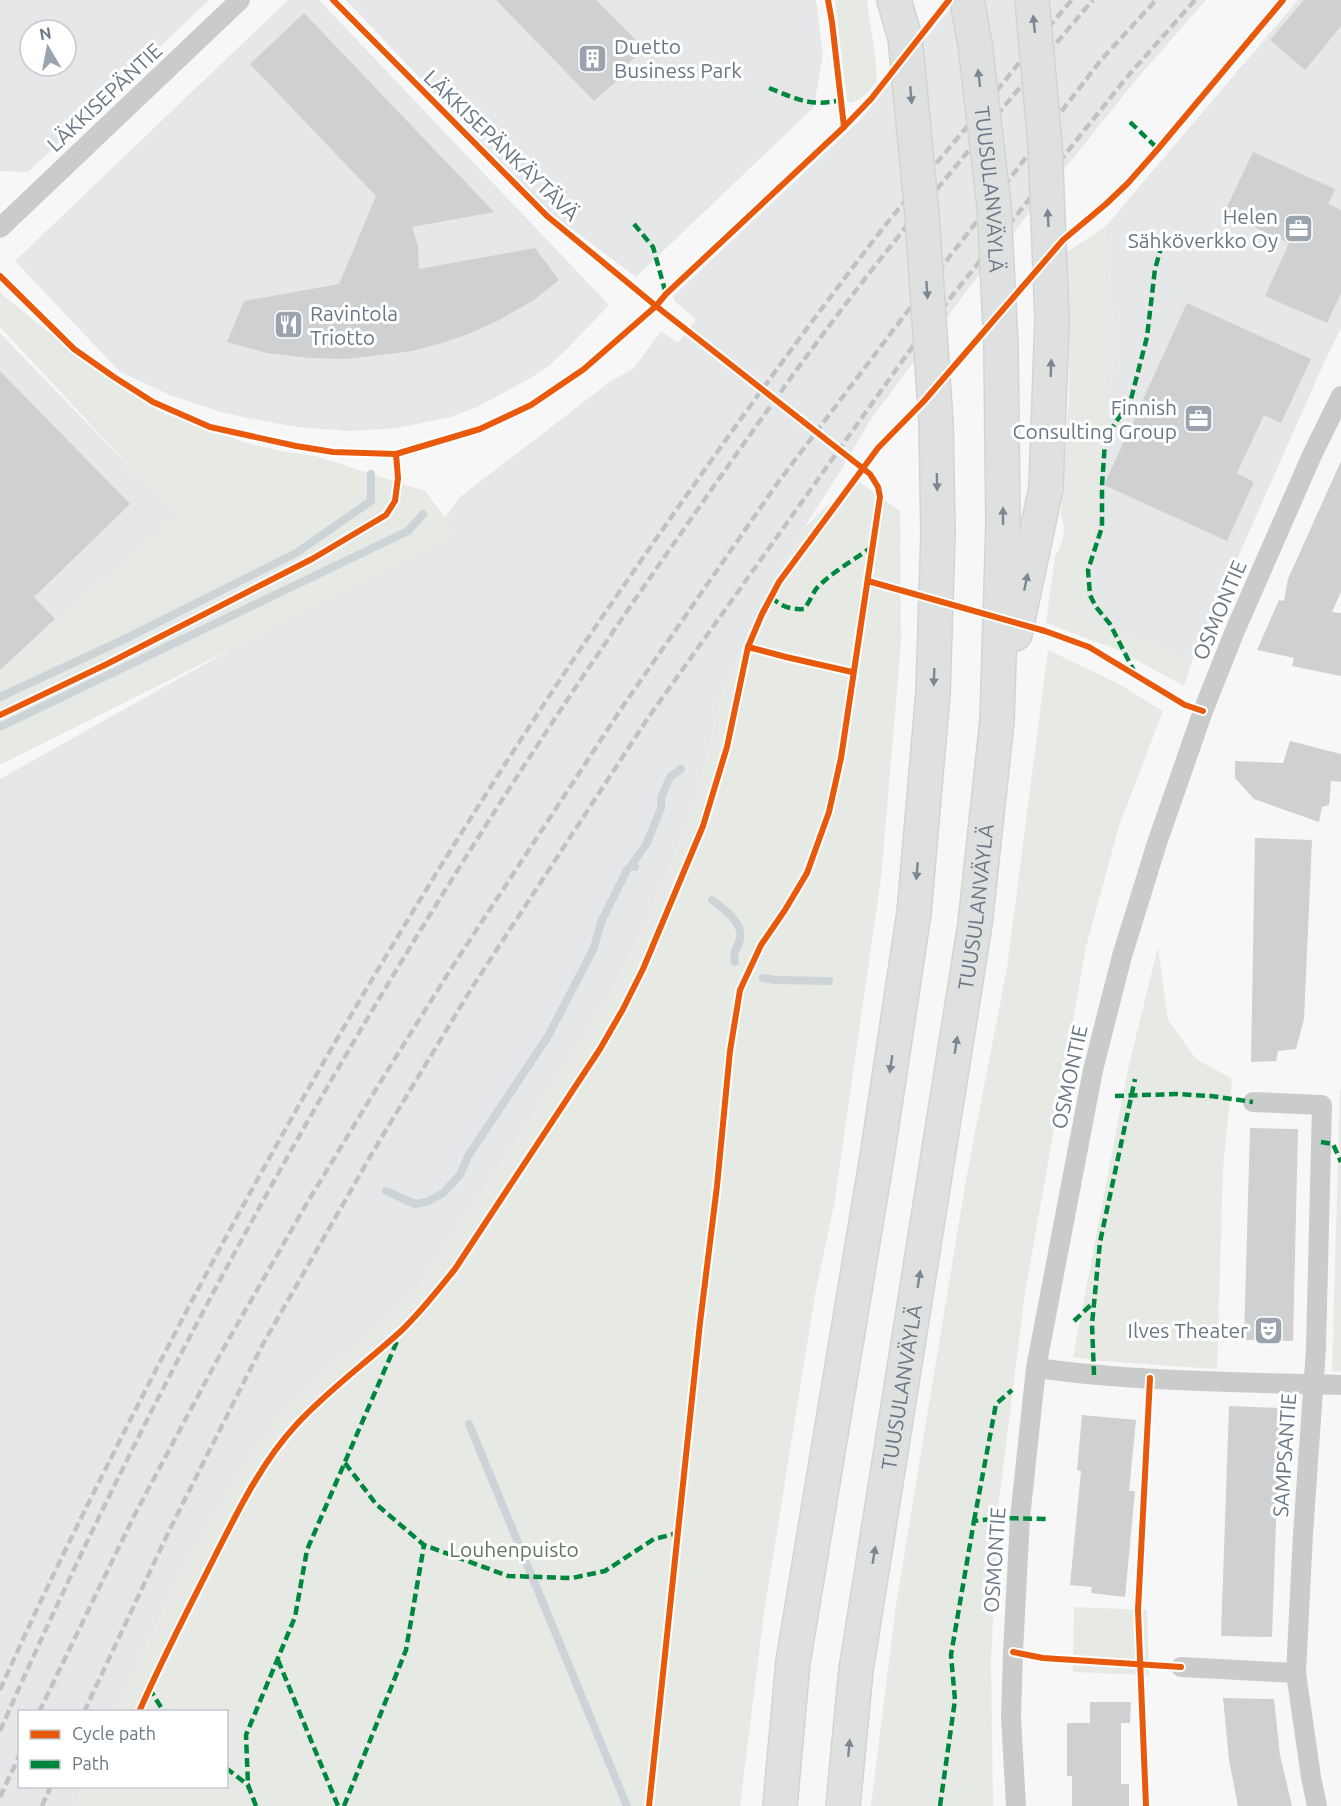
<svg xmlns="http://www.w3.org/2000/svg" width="1341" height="1806" font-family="Ubuntu,sans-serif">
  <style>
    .built { fill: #e6e7e8; fill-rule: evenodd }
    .green { fill: #e6e9e4 }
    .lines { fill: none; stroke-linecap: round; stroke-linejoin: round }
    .stream { stroke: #cdd4d8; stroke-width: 8 }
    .building { fill: #cfd0d1 }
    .highway-casing { stroke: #d3d4d4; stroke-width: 36 }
    .street { stroke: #cacccc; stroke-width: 20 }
    .highway { stroke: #dfe0e0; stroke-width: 33 }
    .rail { stroke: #c1c2c4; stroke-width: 4.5; stroke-dasharray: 9 4.5; stroke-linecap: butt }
    .highway-bridge-casing { stroke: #d3d4d4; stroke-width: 36; stroke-linecap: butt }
    .highway-bridge { stroke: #dfe0e0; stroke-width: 33 }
    .quiet { stroke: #00873e; stroke-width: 4.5; stroke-dasharray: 9 4.5; stroke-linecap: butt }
    .cycleway-casing { stroke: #fff; stroke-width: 10 }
    .cycleway { stroke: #e8590c; stroke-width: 6 }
    .oneway { fill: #7b8894 }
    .labels { text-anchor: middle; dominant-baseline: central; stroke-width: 6; stroke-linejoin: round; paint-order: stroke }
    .poi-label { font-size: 21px; fill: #697886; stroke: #fff; text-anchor: end }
    .street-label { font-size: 21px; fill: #697886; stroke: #fff }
    .park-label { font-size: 21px; fill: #667863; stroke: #fff }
  </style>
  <rect width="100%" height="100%" fill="#f7f7f7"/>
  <g class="built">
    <path d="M0 0H209L28 172 0 171ZM30 30H66V66H30Z"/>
    <path d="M288 0H319L609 305 568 348 550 365 529 379 477 407 451 417 398 428 348 431 297 427 247 418 221 412 172 396 120 372 15 261Z"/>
    <path d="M346 0H816L823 54 814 107 636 277 541 206Z"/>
    <path d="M957 0H1206L1135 81 966 292 869 422 842 469 803 529 752 627 720 700 697 800 645 924 600 1012 446 1247 417 1288 388 1316 279 1415 188 1559 115 1711 20 1712V1786L82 1787 75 1806H0V779L431 537 460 497 611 381 634 368 661 331 678 343 696 319 674 301 673 296 860 120Z"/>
    <path d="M1298 0H1341V328L1323 365 1192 661 1083 617 1116 343 1105 227Z"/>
    <path d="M0 333 175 514 0 671Z"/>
  </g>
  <g class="green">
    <path d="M835 0H867V2L875 54 877 81C869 90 862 101 850 103L847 100Z"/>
    <path d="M1105 227 1116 343 1083 617 1192 661 1184 686 1118 650 1046 623 1055 556C1064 543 1066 529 1061 514L1069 396 1067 252Z"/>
    <path d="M0 293 100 373 161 412 243 442 281 451 315 456 425 491 458 535 0 765V671L174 514 0 327Z"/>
    <path d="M855 479 900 511 901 642 881 879 834 1205 815 1295 765 1606 740 1806H75L82 1787 226 1786V1712L115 1711 188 1559 250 1453 279 1415 388 1316 417 1288 446 1247 600 1012 645 924 697 800 720 701 752 627 803 529Z"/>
    <path d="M1048 650 1117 683 1163 711 1119 826 1086 947 1025 1293 998 1509 991 1660 993 1806H871L896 1605 930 1397 967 1174 1007 968Z"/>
    <path d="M1158 947 1168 1020 1196 1059 1232 1079 1223 1168 1217 1369 1100 1361 1073 1357 1128 1069Z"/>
    <path d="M1340 1089H1341V1372L1332 1371Z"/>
    <path d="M1074 1607 1147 1610 1149 1675 1073 1672Z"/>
  </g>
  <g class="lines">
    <g class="stream">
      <path d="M0 697 129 637 296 553 371 501V474"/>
      <path d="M0 727 408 531 423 514"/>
      <path d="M631 866 647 843 661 808V798L670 777 681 769"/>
      <path d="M712 900C723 909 744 922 740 939 738 948 732 952 735 962"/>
      <path d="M763 978 776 980 829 981"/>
      <path d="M386 1191 415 1204 427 1202 443 1193 460 1175 468 1156 547 1038 594 948 601 922 627 870 631 866 635 867"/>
      <path d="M469 1424 627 1806"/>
    </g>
  </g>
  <g class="building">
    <path d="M496 0H596L644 48 624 68 627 72 594 101Z"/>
    <path d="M1304 0H1341V26L1305 70 1270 40Z"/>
    <path d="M304 13 494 212 412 227 418 246 419 269 535 248 559 280 534 300 499 320 471 333 442 343 412 351 346 359 311 358 267 353 227 342 244 301 339 284 376 196 250 64Z"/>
    <path d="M1253 152 1335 189 1328 204 1341 210V293L1327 323 1265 296 1289 243 1224 213Z"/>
    <path d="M1187 303 1311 359 1281 423 1264 415 1237 473 1254 482 1227 541 1104 485Z"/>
    <path d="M0 371 130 504 34 597 55 619 0 670Z"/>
    <path d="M1341 461V592L1332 612 1341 613V676L1292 666 1294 658 1257 650 1279 600 1284 601 1288 579Z"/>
    <path d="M1290 741 1341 754V782L1331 781 1329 805 1322 807 1319 822 1254 799 1235 778V761L1283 763Z"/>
    <path d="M1255 838 1312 840 1304 1019 1296 1049 1278 1051 1276 1061 1251 1062Z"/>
    <path d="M1250 1128 1298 1129 1293 1341 1244 1340Z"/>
    <path d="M1229 1406 1280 1408 1272 1637 1221 1636Z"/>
    <path d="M1082 1415 1136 1420 1129 1491H1135L1125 1597 1091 1593 1092 1587 1070 1585 1081 1471 1077 1470Z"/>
    <path d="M1223 1698 1274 1699 1280 1755 1292 1806H1238L1229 1760Z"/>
    <path d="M1090 1702H1131L1130 1723H1121V1784H1129V1806H1072V1776H1067V1723H1090Z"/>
  </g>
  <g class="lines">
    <defs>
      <g id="highway">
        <path d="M894 0 905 37"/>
        <path d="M967 0 975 44"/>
        <path d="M1015 634 1046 488 1052 319"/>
        <path d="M780 1806 793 1662 877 1157 914 913 933 693 938 533 936 423"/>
        <path id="s1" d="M843 1806 856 1670 975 924 997 721 1003 524 1001 346"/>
      </g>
    </defs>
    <use href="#highway" class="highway-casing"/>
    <g class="street">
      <path d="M0 228 240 0"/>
      <path d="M1253 1102 1322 1105 1316 1348 1303 1534 1296 1673 1311 1777 1317 1806"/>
      <path d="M1036 1368C1137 1382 1240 1382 1341 1385"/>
      <path d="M1181 1667 1296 1673"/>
      <path d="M1016 1806 1011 1717 1013 1652 1020 1518 1036 1368 1093 1070 1122 956 1157 843 1203 711 1234 633 1312 455 1341 396"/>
    </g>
    <use href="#highway" class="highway"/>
    <g class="rail">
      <path d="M0 1690C44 1591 92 1495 141 1399 277 1132 428 875 596 626 685 496 776 367 873 241 908 196 945 153 982 109 1011 73 1041 35 1072 0"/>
      <path d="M39 1712 135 1514 222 1351 307 1203 384 1076 449 972 625 703 779 481 907 312 1101 60 1156 0"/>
      <path d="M84 1712 169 1531 263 1344 374 1150 473 986 648 718 920 336 1127 77 1195 0"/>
      <path d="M0 1731C184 1313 415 913 677 539 746 440 815 341 890 247 924 204 960 162 994 119 1027 79 1059 39 1093 0"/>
      <path d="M0 1797 20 1754"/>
      <path d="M42 1806 51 1786"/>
    </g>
    <defs>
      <g id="highway-bridge">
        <path d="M1032 0 1045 144 1052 319"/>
        <path d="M905 37 922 215 936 423"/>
        <path id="s2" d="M975 44 994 206 1001 346"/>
      </g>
    </defs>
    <use href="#highway-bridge" class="highway-bridge-casing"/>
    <use href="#highway-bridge" class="highway-bridge"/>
    <g class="quiet">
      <path d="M769 88C797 99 810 107 841 100"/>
      <path d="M1130 122 1158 149"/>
      <path d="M634 224 653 247 666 294"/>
      <path d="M771 597C780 606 791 610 804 609 809 603 812 595 816 589 830 573 856 559 873 546"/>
      <path d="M1135 673 1110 624 1096 607 1090 595 1088 570 1102 527V485L1105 442 1115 423 1130 403 1147 337 1155 269 1165 234"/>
      <path d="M1115 1096 1176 1094 1211 1096 1253 1102"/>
      <path d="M1321 1142 1333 1144 1341 1162"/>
      <path d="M1074 1321 1094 1302"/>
      <path d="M1094 1375 1092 1324 1100 1242 1135 1079"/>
      <path d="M345 1463 376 1504 424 1545 508 1576 572 1578 605 1571 654 1539 678 1533"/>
      <path d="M974 1521 996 1404 1012 1390"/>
      <path d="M278 1660 338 1806"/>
      <path d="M149 1688 164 1712"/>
      <path d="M226 1768 248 1785 249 1789"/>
      <path d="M256 1806 248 1785 246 1735 295 1617 307 1550 398 1339"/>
      <path d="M344 1806 406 1650 424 1545"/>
      <path d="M940 1806 955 1700 951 1655 974 1521 1000 1518 1049 1519"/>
    </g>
    <defs>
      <g id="cycleway">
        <path d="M333 0 547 216 656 306 870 474 878 487 880 497 841 758 829 812 807 873 785 910 761 945 740 990 730 1051 717 1186 700 1323 649 1806"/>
        <path d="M828 0 832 22 844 127"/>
        <path d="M0 276 74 349 114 377 153 402 210 427 296 446 333 452 396 454 480 429 531 405 584 369 656 306 666 294 844 127 871 99 949 0"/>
        <path d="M868 581 1045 631 1089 647 1185 705 1203 711"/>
        <path d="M748 647 786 657 852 672"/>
        <path d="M0 715 107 664 312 559 386 515 395 501 398 478 396 454"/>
        <path d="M1013 1652 1043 1658 1181 1667"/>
        <path d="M139 1712C162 1659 189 1608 215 1556 238 1511 261 1463 296 1425 328 1390 366 1363 401 1331 421 1312 438 1290 455 1269L600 1049 623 1009 643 969 703 826 727 747 748 647 762 614 779 582 878 448 924 401 1063 240 1106 204 1128 183 1158 149 1283 0"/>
        <path d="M1146 1806 1138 1610 1150 1378"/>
      </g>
    </defs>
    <use href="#cycleway" class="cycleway-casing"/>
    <use href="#cycleway" class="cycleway"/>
  </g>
  <defs><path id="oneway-solid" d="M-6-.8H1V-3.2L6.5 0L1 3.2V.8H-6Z" transform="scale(1.5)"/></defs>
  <g class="oneway">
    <use href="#oneway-solid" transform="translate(1034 24) rotate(-96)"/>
    <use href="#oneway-solid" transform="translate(979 78) rotate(-97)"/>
    <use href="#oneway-solid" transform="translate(911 95) rotate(85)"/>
    <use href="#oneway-solid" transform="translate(1048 218) rotate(-93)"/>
    <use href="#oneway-solid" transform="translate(927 290) rotate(86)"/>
    <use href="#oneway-solid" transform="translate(1051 368) rotate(-88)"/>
    <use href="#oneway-solid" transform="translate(937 482) rotate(89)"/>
    <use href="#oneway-solid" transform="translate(1003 516) rotate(-90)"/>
    <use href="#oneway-solid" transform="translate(1026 582) rotate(-78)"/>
    <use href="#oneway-solid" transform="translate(934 677) rotate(92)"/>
    <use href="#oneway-solid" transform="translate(917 871) rotate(95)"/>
    <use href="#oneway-solid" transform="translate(956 1045) rotate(-81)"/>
    <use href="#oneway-solid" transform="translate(891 1064) rotate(99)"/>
    <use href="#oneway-solid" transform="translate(919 1279) rotate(-81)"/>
    <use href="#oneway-solid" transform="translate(874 1555) rotate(-81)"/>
    <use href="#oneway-solid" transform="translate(849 1748) rotate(-85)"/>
  </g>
  <defs>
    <symbol id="building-square" viewBox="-11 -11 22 22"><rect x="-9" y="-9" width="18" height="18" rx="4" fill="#9ba4ae" stroke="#fff"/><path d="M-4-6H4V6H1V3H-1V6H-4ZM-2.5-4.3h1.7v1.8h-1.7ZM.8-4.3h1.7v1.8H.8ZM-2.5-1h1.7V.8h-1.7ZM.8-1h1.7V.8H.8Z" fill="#fff"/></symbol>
    <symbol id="office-square" viewBox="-11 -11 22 22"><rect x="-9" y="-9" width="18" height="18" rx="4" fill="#9ba4ae" stroke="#fff"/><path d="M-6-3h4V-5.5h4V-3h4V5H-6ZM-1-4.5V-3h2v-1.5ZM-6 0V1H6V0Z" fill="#fff"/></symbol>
    <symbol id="restaurant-square" viewBox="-11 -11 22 22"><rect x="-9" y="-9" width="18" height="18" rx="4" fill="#9ba4ae" stroke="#fff"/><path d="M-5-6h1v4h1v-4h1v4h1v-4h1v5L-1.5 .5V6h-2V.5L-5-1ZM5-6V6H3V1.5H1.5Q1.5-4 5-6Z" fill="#fff"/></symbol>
    <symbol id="theatre-square" viewBox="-11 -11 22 22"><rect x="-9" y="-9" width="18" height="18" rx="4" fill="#9ba4ae" stroke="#fff"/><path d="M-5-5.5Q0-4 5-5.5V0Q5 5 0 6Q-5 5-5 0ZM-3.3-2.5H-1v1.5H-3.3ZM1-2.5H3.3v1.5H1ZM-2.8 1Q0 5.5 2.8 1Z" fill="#fff"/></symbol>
  </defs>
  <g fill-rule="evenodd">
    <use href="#building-square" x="576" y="42" width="33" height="33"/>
    <use href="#office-square" x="1282" y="212" width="33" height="33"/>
    <use href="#restaurant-square" x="272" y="308" width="33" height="33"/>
    <use href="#office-square" x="1182" y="402" width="33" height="33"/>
    <use href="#theatre-square" x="1252" y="1314" width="33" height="33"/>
  </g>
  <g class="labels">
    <g class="poi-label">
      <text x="614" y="46" text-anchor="start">Duetto<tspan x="614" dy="24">Business Park</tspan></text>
      <text x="1278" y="216">Helen<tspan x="1278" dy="24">Sähköverkko Oy</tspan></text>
      <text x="310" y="313" text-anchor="start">Ravintola<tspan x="310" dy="24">Triotto</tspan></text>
      <text x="1177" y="407">Finnish<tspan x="1177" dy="24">Consulting Group</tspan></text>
      <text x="1248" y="1330">Ilves Theater</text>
    </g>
    <g class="street-label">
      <text transform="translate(104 97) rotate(-43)">LÄKKISEPÄNTIE</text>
      <text transform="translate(502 145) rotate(44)">LÄKKISEPÄNKÄYTÄVÄ</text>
      <text stroke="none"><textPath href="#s2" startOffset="146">TUUSULANVÄYLÄ</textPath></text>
      <text transform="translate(1219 610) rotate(-67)">OSMONTIE</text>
      <text stroke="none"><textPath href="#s1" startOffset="909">TUUSULANVÄYLÄ</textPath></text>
      <text transform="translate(1069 1077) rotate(-78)">OSMONTIE</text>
      <text stroke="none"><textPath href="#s1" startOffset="423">TUUSULANVÄYLÄ</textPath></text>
      <text transform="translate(1284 1455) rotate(-86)">SAMPSANTIE</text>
      <text transform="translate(994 1560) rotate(-86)">OSMONTIE</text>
    </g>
    <g class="park-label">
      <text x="514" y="1549">Louhenpuisto</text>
    </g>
  </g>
  <rect x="18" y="1710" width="210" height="78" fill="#ffffff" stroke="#c3c9cf" stroke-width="1.5"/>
  <rect x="30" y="1730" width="30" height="9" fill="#e8590c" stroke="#c3c9cf" stroke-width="1.5"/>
  <text x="72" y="1740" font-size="18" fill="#697886">Cycle path</text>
  <rect x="30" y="1760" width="30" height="9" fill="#00873e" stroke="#c3c9cf" stroke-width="1.5"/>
  <text x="72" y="1770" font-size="18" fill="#697886">Path</text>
  <g transform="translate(48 48) rotate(350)"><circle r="28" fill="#ffffff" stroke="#c3c9cf" stroke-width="1.5"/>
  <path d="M0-4.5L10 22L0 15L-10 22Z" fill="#9ba4ae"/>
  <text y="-9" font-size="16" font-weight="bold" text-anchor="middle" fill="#697886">N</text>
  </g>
</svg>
